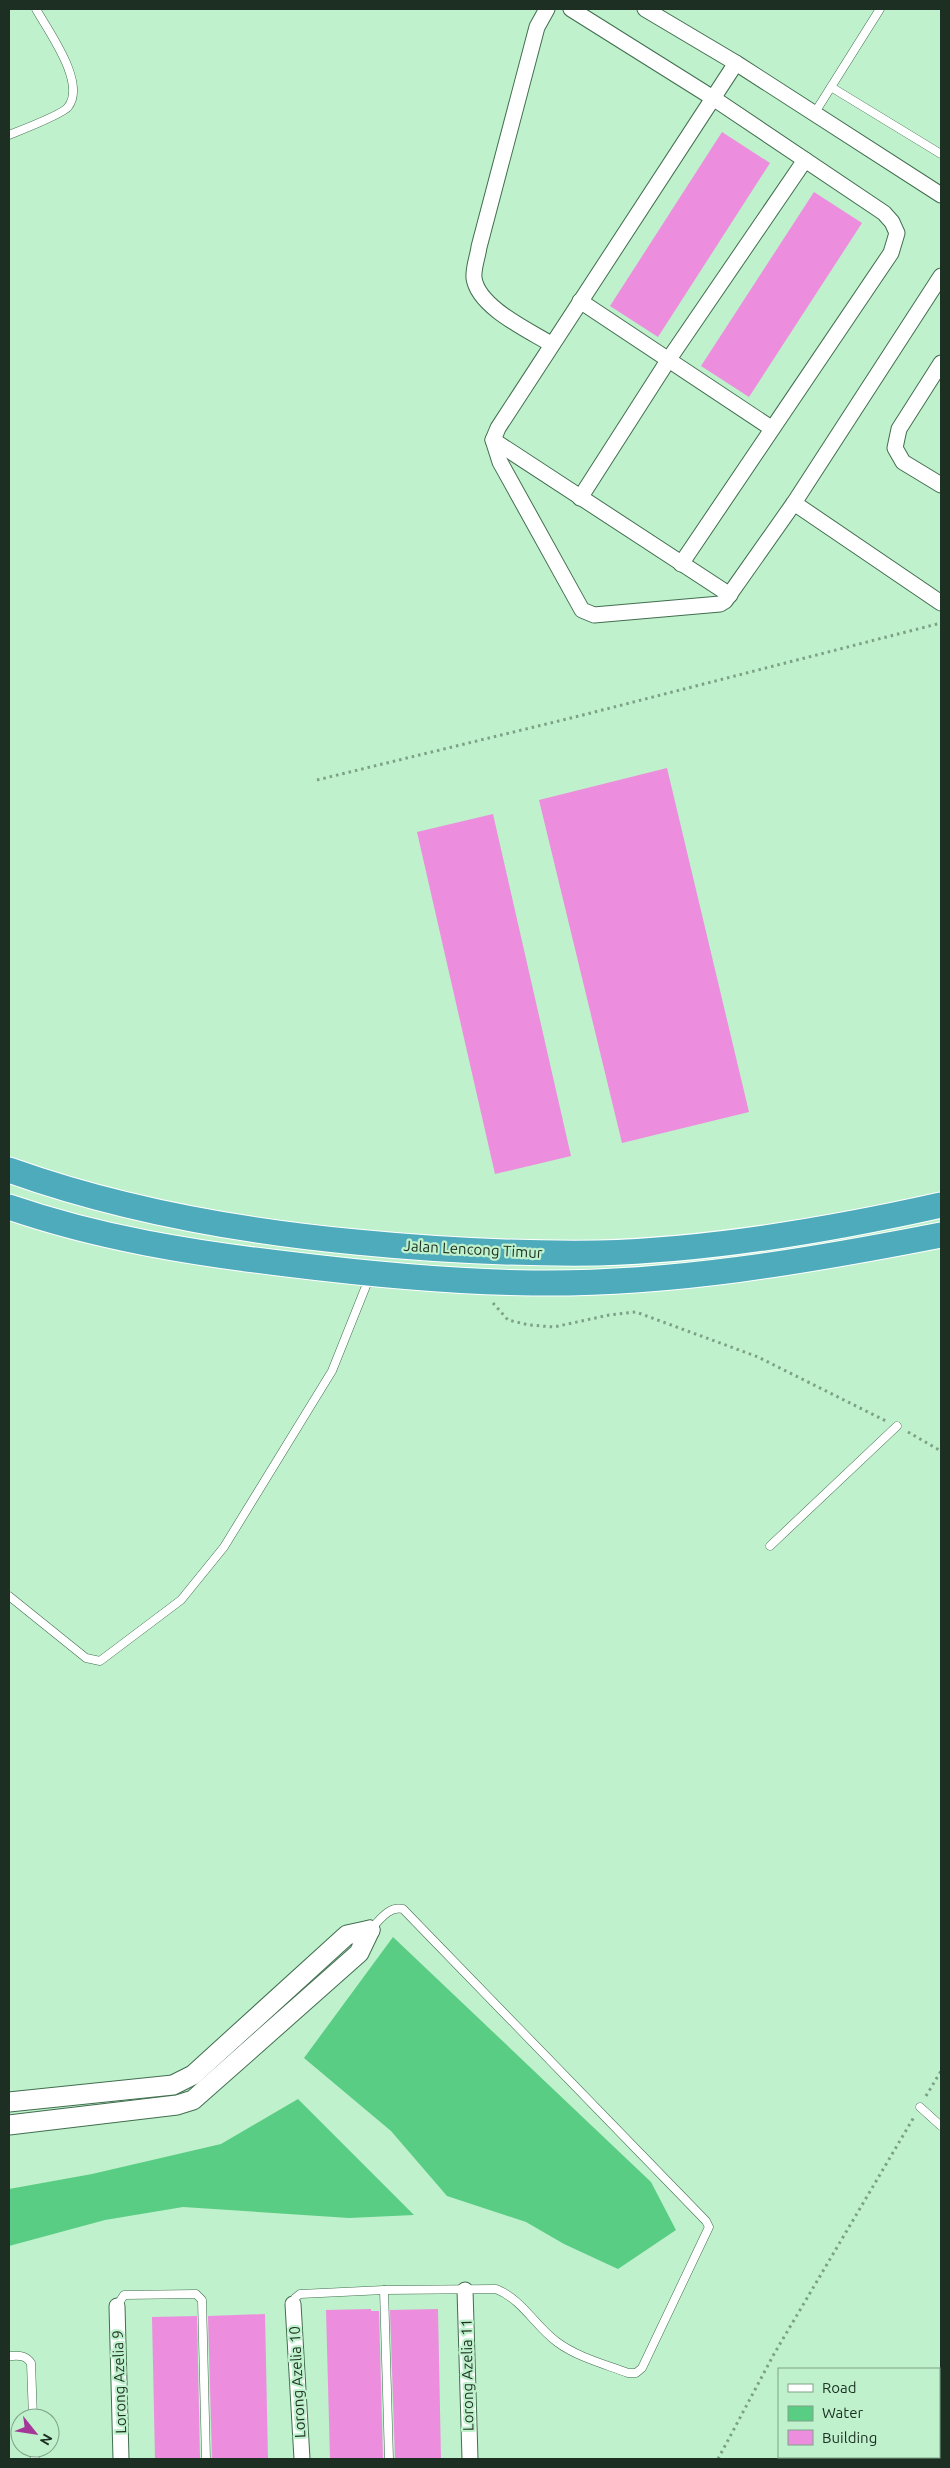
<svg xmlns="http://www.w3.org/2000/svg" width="950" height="2468" font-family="Ubuntu,sans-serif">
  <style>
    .water { fill: #59cd83 }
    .building { fill: #ec8edd }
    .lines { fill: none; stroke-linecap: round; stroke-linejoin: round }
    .service-casing { stroke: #416e4f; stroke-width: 9 }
    .minor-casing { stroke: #416e4f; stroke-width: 17 }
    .tertiary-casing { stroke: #416e4f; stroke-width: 21 }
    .trunk-casing { stroke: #fff; stroke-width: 27 }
    .path { stroke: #7ca186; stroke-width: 3; stroke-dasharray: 2.5 4; stroke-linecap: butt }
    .service { stroke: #fff; stroke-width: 8 }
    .minor { stroke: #fff; stroke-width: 15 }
    .tertiary { stroke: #fff; stroke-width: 19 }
    .trunk { stroke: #4eabbc; stroke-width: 25 }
    .labels { text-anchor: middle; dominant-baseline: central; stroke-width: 4.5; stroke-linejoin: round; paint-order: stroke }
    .street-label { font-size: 15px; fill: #1c2f22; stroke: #bff1cc }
  </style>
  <rect width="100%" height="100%" fill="#bff1cc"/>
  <g class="water">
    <path d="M393 1937 651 2182 676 2230 618 2269 564 2244 526 2222 447 2196 391 2131 304 2058Z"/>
    <path d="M298 2099 414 2215 349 2218 183 2207 105 2220 9 2246V2189L92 2174 221 2144Z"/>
  </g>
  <g class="building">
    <path d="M722 132 770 163 658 337 610 306Z"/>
    <path d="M814 192 862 223 749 397 701 366Z"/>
    <path d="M667 768 749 1112 622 1143 539 800Z"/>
    <path d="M493 814 571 1156 495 1174 417 832Z"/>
    <path d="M371 2309V2311H379L383 2459H330L326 2310Z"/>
    <path d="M438 2309 441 2459H395L390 2310Z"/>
    <path d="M265 2314 268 2459H212L208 2316Z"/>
    <path d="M197 2316 200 2459H155L152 2317Z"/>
  </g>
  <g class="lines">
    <defs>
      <g id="service">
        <path d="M831 87 941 154"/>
        <path d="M814 114 880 9"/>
        <path d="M9 135C19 131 63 114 68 107 87 83 48 31 36 9"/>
        <path d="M770 1546 897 1426"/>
        <path d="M9 1596 86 1658 100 1661 181 1600 224 1547 332 1371 370 1276"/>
        <path d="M920 2107 941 2126"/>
        <path d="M384 2290 389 2459"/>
        <path d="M293 2304 295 2298 300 2294 384 2290 496 2289C522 2299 535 2326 557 2342 577 2357 604 2364 628 2373H636L642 2368 709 2227 706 2221 403 1909C388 1906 380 1920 370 1930"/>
        <path d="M117 2306 124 2295 196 2294 202 2300 206 2459"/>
        <path d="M9 2356C18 2356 25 2354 31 2363L33 2418"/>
        <path d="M34 2448 35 2459"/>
      </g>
      <g id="minor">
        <path d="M547 9 537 27 479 247C478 256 473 268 474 278 478 307 528 330 551 344"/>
        <path d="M571 9 713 98 884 213 892 222 897 233 891 253 681 564"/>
        <path d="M645 9 736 63 941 195"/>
        <path d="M736 63 498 428 493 440 500 462 582 610 594 615 720 604 725 601 794 503 941 276"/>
        <path d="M580 301 771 428"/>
        <path d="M941 363 899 429 895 448 903 462 941 485"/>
        <path d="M493 440 730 595"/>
        <path d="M580 498 669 359 805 160"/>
        <path d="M794 503 941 603"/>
        <path d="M465 2290 470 2459"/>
        <path d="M293 2304 302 2459"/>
        <path d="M117 2306 121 2459"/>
      </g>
      <g id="tertiary">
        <path d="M9 2102 173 2085 193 2075 347 1935 370 1930"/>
        <path d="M9 2125 177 2105 193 2100 359 1953 370 1930"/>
      </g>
      <g id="trunk">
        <path d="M9 1170C121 1210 238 1231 356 1242 437 1250 518 1254 598 1253 713 1250 829 1230 941 1205"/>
        <path d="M9 1207C99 1238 192 1253 287 1264 368 1274 450 1282 532 1283 669 1285 808 1261 941 1235"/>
      </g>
    </defs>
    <use href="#service" class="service-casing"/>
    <use href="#minor" class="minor-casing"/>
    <use href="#tertiary" class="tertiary-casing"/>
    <use href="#trunk" class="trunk-casing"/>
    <g class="path">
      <path d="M317 780 579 716 941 623"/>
      <path d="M493 1303 508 1320 529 1325 554 1327 609 1315 636 1312 758 1357 886 1421"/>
      <path d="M908 1432 941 1451"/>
      <path d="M926 2096 941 2071"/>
      <path d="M718 2459 774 2354 914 2117"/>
    </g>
    <use href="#service" class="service"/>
    <use href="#minor" class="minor"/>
    <use href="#tertiary" class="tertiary"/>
    <use href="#trunk" class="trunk"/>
  </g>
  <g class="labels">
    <g class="street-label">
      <text transform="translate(473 1249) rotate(3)">Jalan Lencong Timur</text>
      <text transform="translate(467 2375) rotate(-91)">Lorong Azelia 11</text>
      <text transform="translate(119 2382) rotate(-92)">Lorong Azelia 9</text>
      <text transform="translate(297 2382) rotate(-93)">Lorong Azelia 10</text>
    </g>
  </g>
  <rect width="950" height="2468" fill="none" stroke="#1c2f22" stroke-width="20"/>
  <rect x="778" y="2368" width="162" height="90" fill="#bff1cc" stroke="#7ea388"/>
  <rect x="788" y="2384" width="25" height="8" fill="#ffffff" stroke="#7ea388"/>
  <text x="822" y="2393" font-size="15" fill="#1c2f22">Road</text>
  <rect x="788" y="2406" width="25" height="15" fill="#59cd83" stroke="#7ea388"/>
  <text x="822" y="2418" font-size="15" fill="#1c2f22">Water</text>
  <rect x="788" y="2430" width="25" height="15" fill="#ec8edd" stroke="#7ea388"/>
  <text x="822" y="2443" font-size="15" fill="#1c2f22">Building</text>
  <g transform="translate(35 2433) rotate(120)"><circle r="24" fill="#bff1cc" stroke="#7ea388"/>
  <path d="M0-4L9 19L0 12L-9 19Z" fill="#a43797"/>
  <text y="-8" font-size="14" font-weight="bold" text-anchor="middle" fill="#1c2f22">N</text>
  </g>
</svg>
